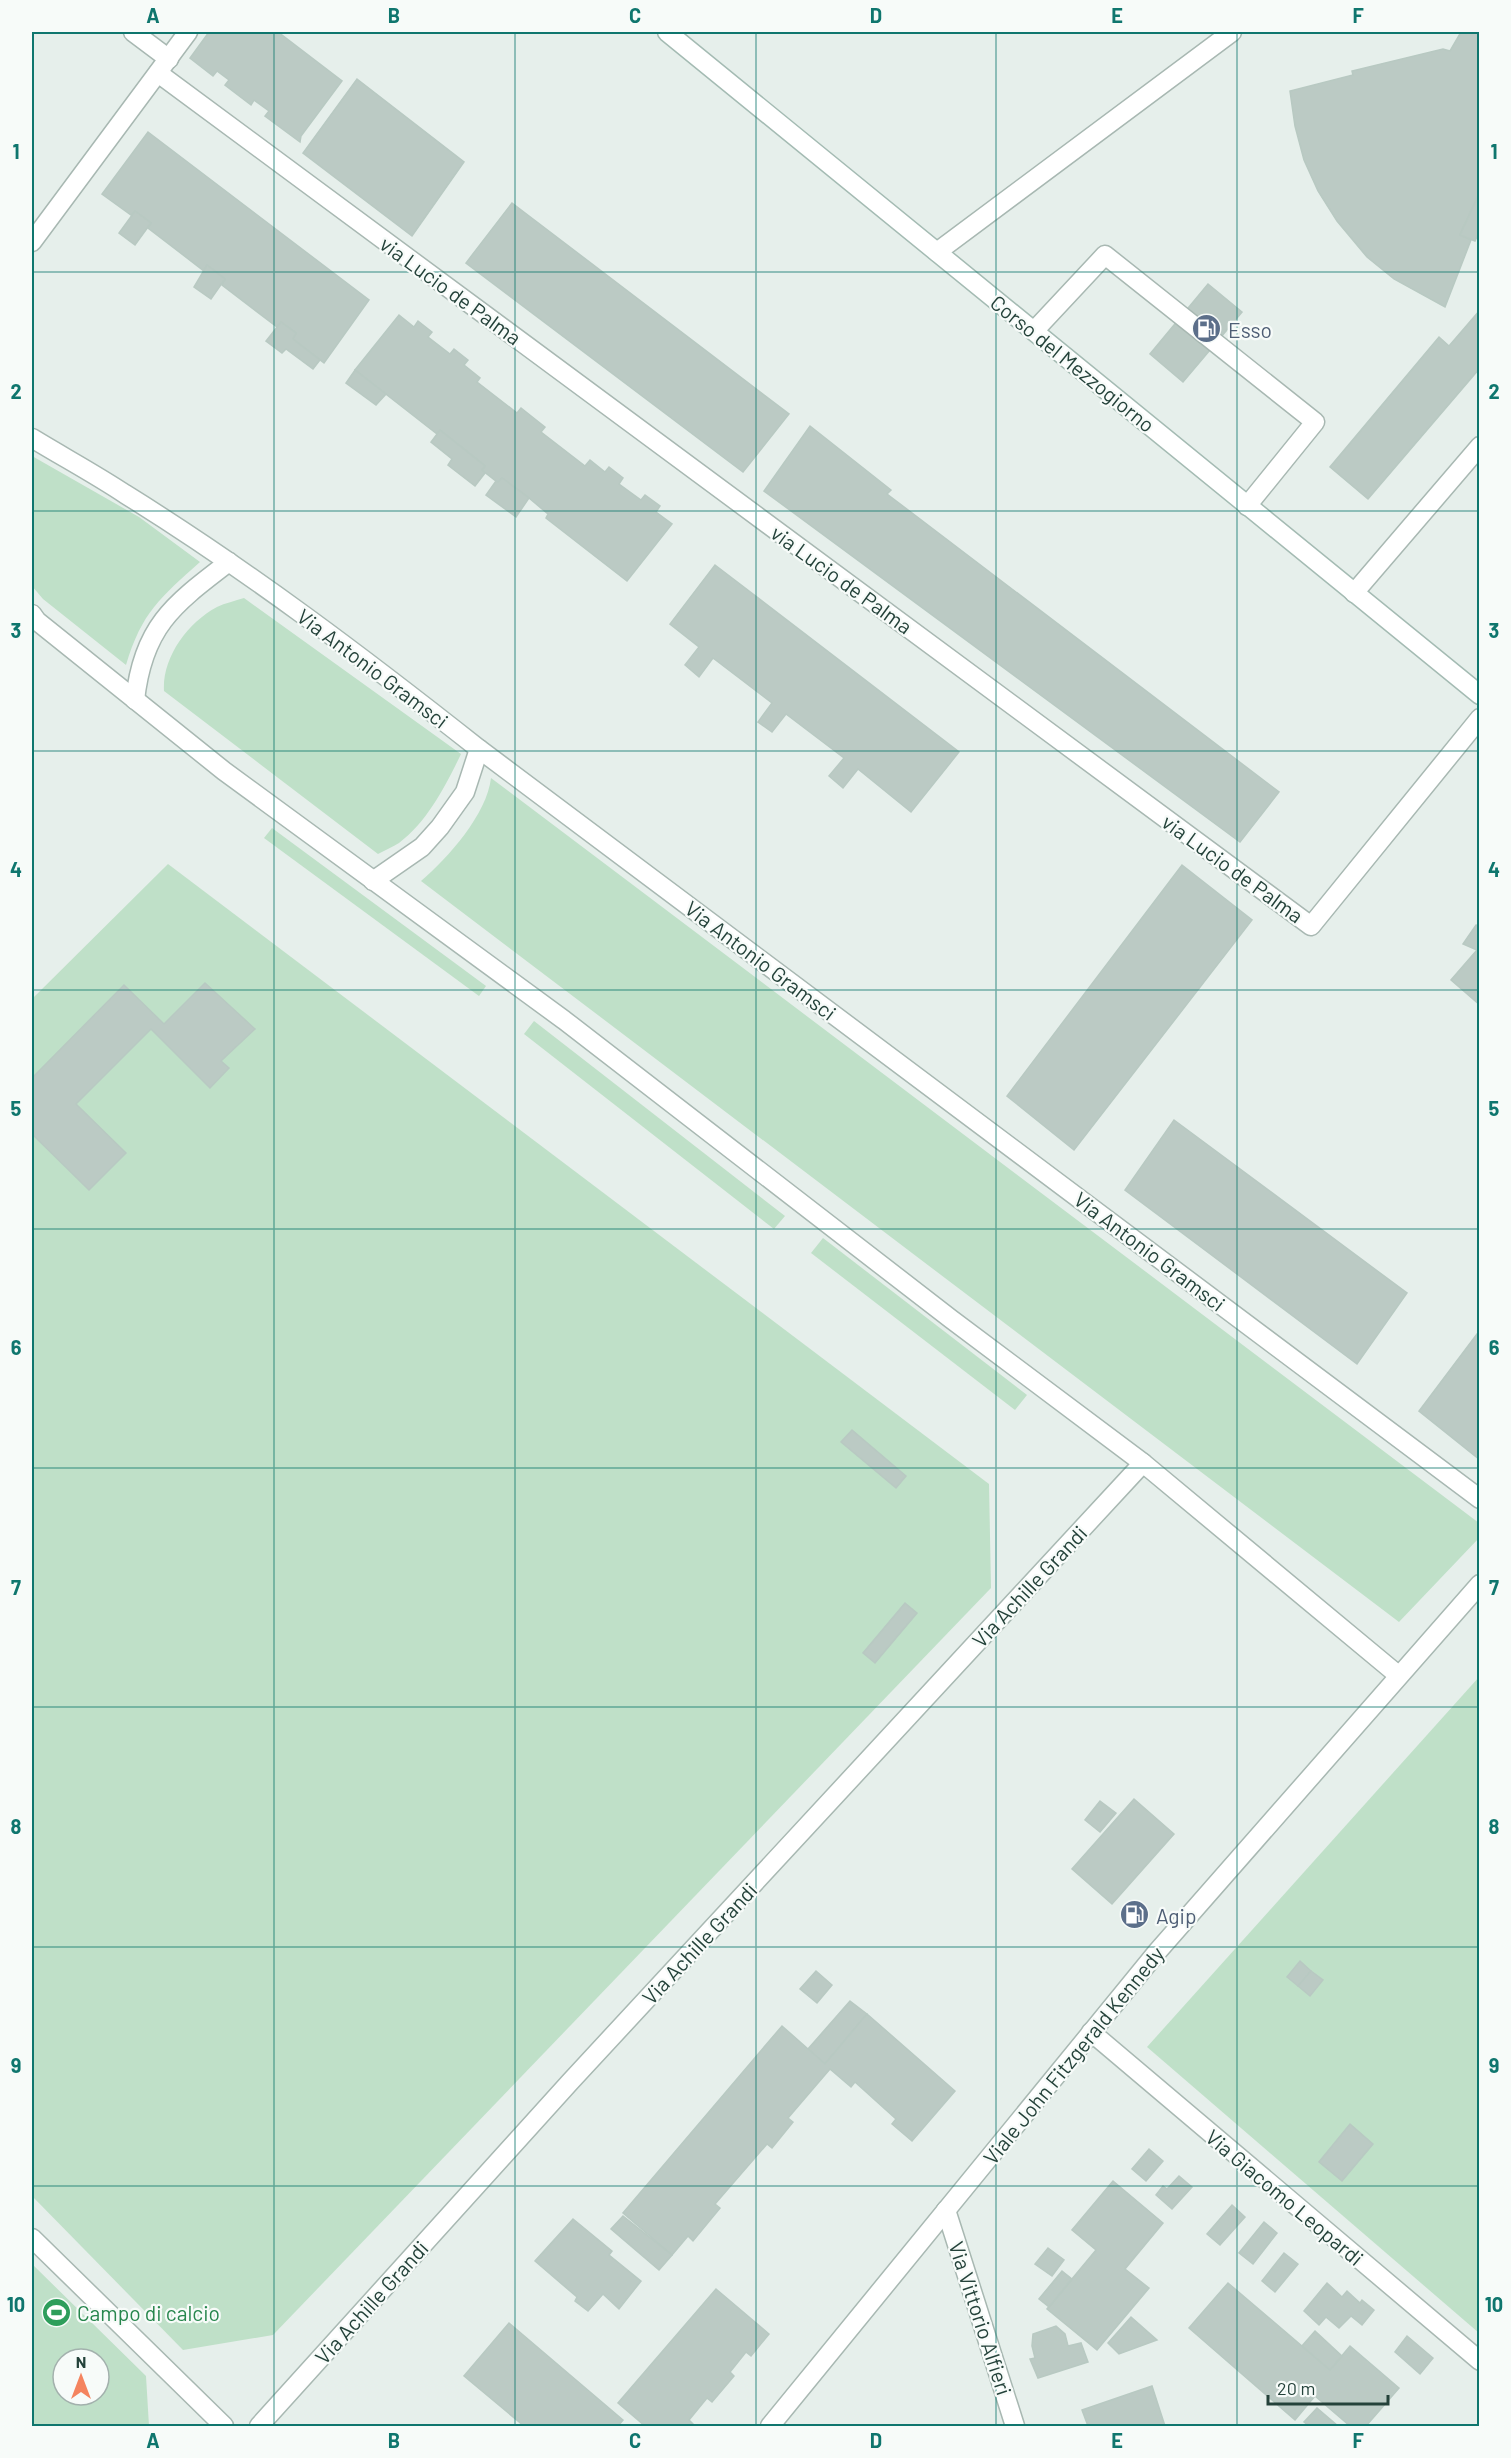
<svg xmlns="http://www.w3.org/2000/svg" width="1511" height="2458" font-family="Barlow,sans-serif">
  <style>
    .green { fill: #bfe0c8; fill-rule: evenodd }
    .building { fill: #bbcac4; stroke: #b8c9c2; stroke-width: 1.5 }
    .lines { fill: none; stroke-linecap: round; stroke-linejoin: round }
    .lane-casing { stroke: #a8b8b2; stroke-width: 21 }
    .street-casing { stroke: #a8b8b2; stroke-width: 21 }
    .secondary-casing { stroke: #a4bbb3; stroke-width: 21 }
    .lane { stroke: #fff; stroke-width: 18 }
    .street { stroke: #fff; stroke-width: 18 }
    .secondary { stroke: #fff; stroke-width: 18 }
    .grid { fill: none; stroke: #0f766e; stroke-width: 1.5; stroke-opacity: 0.55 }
    .labels { text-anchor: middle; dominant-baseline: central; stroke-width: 4.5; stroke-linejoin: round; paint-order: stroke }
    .street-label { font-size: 21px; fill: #24423a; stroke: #f7fbf9 }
    .service-label { font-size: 21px; fill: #4e5e75; stroke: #f7fbf9; text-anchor: start }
    .leisure-label { font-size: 21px; fill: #27864d; stroke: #f7fbf9; text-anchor: start }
    .neatline { fill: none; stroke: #0f766e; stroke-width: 2 }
    .grid-label { font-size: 20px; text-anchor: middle; font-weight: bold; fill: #0f766e }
  </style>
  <rect width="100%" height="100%" fill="#e6efeb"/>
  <g class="green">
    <path d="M32 456 139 517 200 562C160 598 142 612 126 665L43 599 32 586Z"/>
    <path d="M244 598 461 754C446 785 428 821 399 843 393 847 385 850 378 854L164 691C162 658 187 623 217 607 225 603 235 601 244 598Z"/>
    <path d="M491 778 1479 1523V1538L1399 1622 421 881C448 858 487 814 491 778Z"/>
    <path d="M272 828 486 986 479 996 264 838Z"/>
    <path d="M168 864 989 1484 991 1588 273 2335 183 2350 32 2196V999Z"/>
    <path d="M534 1021 785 1216 774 1229 524 1034Z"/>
    <path d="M823 1238 1027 1395 1015 1410 811 1253Z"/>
    <path d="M1479 1677V2333L1147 2047Z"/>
    <path d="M32 2264 146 2376 149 2426H32ZM63 2359H99V2395H63Z"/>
  </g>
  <g class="building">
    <path d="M209 32H278L342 81 301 136 300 142 265 116 269 111 254 100 251 105 225 85 229 80 217 71 213 76 190 58Z"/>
    <path d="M1461 32H1480V192L1460 235 1471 240 1445 307 1394 279 1367 257 1337 221 1318 191 1304 160 1295 126 1290 91 1353 75 1352 71 1443 49 1450 51Z"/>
    <path d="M357 79 464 162 412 236 303 153Z"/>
    <path d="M148 132 369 300 324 363 293 339 296 333 281 322 277 327 222 285 225 279 207 265 204 271 148 228 151 223 135 211 131 215 102 194Z"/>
    <path d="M1480 192V230L1475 241 1460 235Z"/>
    <path d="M512 203 789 414 743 472 466 263Z"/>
    <path d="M135 211 151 223 135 245 119 233Z"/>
    <path d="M207 265 225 279 211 299 194 287Z"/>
    <path d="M1208 284 1242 312 1183 382 1150 354Z"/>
    <path d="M1480 310V368L1368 499 1330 467 1439 337 1449 346Z"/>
    <path d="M399 315 414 327 418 321 432 332 428 337 450 354 454 349 468 360 464 365 480 378 477 382 517 413 521 408 545 427 541 432 585 466 590 460 605 472 609 467 623 478 619 484 641 500 645 495 660 506 656 512 672 524 627 581 546 518 548 514 529 498 502 478 498 482 496 481 482 470 485 466 440 430 437 434 355 370Z"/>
    <path d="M281 322 296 333 293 339 320 360 313 369 286 349 282 353 266 341Z"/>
    <path d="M355 370 386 394 376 405 346 383Z"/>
    <path d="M810 426 891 490 887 494 1279 792 1240 842 764 491Z"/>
    <path d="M440 430 485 466 482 470 485 473 475 486 448 465 452 459 431 442Z"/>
    <path d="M502 478 529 498 516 517 486 495 496 481 498 482Z"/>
    <path d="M715 565 959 752 911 812 858 769 843 788 829 776 844 758 786 714 772 732 758 722 772 703 713 658 699 677 685 665 699 647 670 624Z"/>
    <path d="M1182 865 1252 920 1074 1150 1007 1096Z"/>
    <path d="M1476 925 1480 926V1005L1451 980 1477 950 1463 944Z"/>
    <path d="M205 983 255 1029 221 1061 229 1068 210 1088 151 1029 76 1104 126 1153 89 1190 32 1134V1078L124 985 164 1024Z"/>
    <path d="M1174 1120 1407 1293 1357 1364 1125 1190Z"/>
    <path d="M1480 1330V1460L1419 1411Z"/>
    <path d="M852 1430 906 1476 896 1488 841 1442Z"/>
    <path d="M905 1603 917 1613 875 1663 863 1653Z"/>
    <path d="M1134 1799 1174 1834 1112 1904 1072 1869Z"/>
    <path d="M1100 1801 1116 1813 1100 1832 1085 1820Z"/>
    <path d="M1300 1961 1311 1971 1298 1986 1287 1977Z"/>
    <path d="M816 1971 832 1985 817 2003 800 1989Z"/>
    <path d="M1311 1971 1323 1980 1310 1996 1298 1986Z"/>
    <path d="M850 2001 867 2014 825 2064 808 2049Z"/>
    <path d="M867 2014 955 2091 912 2141 892 2124 896 2119 855 2082 851 2087 830 2069 788 2118 793 2122 772 2148 767 2144 715 2204 720 2208 693 2241 688 2236 672 2255 623 2213 782 2026 825 2064Z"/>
    <path d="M1350 2124 1373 2144 1342 2181 1319 2162Z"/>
    <path d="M1149 2149 1163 2161 1146 2181 1132 2169Z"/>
    <path d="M1179 2176 1192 2187 1172 2209 1156 2195 1163 2186 1167 2189Z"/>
    <path d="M1113 2181 1163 2223 1125 2269 1149 2288 1097 2350 1047 2309 1096 2250 1072 2230Z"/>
    <path d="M1232 2205 1245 2217 1220 2245 1207 2234Z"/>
    <path d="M623 2216 672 2255 659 2270 611 2229Z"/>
    <path d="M573 2219 612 2251 609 2255 641 2281 619 2309 603 2294 588 2311 575 2301 577 2297 535 2261Z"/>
    <path d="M1264 2222 1277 2233 1253 2264 1239 2253Z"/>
    <path d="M1048 2248 1064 2260 1052 2276 1035 2264Z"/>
    <path d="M1284 2253 1298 2264 1275 2292 1262 2281Z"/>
    <path d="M1062 2271 1072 2279 1049 2307 1039 2299Z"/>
    <path d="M1228 2283 1330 2370 1350 2346 1399 2388 1366 2426H1350L1315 2396 1295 2420 1189 2328Z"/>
    <path d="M1327 2283 1342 2297 1347 2291 1360 2303 1362 2300 1374 2310 1362 2325 1351 2316 1339 2328 1326 2317 1319 2325 1304 2311Z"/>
    <path d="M716 2289 769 2334 751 2356 746 2352 730 2372 734 2376 712 2402 707 2398 689 2420 693 2424 691 2426H645L618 2403Z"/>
    <path d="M1131 2317 1157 2340 1119 2354 1108 2343Z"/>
    <path d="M509 2323 623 2420 618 2426H524L464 2376Z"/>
    <path d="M1056 2326 1065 2334 1068 2346 1081 2343 1088 2362 1038 2378 1030 2359 1035 2358 1032 2346 1033 2334Z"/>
    <path d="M1315 2331 1342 2356 1330 2370 1302 2346Z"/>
    <path d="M1407 2336 1433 2358 1420 2374 1395 2352Z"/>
    <path d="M1152 2386 1165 2426H1088L1082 2410Z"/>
    <path d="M1317 2408 1338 2426H1309L1304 2422Z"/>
  </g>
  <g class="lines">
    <defs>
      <path id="lane" d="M1034 331 1105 255 1315 422 1247 506"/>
      <g id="street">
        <path d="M133 32 169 59"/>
        <path d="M158 73 1311 926 1480 718"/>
        <path d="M32 242 188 32"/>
        <path d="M937 252 1232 32"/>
        <path d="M32 438C63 457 95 474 125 494 249 571 365 659 479 749L1480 1499"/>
        <path d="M1354 593 1480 446"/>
        <path d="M32 614 37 621 224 771 564 1020 951 1319 1143 1463 1398 1675"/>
        <path d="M135 700C143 626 174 604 229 562"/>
        <path d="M373 881 422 847 440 827 465 792 479 749"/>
        <path d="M1091 2032 1480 2361"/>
        <path d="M946 2210 1015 2426"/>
        <path d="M32 2238 224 2426"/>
        <path d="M259 2426 570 2082 1143 1463"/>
        <path d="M770 2426 1157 1952 1480 1584"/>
      </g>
      <path id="secondary" d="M667 32 1480 695"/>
    </defs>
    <use href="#lane" class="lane-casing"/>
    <use href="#street" class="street-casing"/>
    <use href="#secondary" class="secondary-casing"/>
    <use href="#lane" class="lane"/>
    <use href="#street" class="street"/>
    <use href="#secondary" class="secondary"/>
  </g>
  <path class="grid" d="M274 32V2426M515 32V2426M756 32V2426M996 32V2426M1237 32V2426M32 272H1480M32 511H1480M32 751H1480M32 990H1480M32 1229H1480M32 1468H1480M32 1707H1480M32 1947H1480M32 2186H1480"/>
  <defs>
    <symbol id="fuel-disc" viewBox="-11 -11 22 22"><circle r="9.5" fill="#5c6f8a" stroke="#f7fbf9"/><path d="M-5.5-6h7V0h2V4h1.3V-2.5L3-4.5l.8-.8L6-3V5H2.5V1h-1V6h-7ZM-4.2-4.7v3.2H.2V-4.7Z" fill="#fff"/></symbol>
    <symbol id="stadium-disc" viewBox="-11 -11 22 22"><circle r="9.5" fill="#2e9e5b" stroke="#f7fbf9"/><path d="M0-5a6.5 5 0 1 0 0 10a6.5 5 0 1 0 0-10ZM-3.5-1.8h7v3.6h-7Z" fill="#fff"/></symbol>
  </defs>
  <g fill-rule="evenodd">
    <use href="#fuel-disc" x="1190" y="312" width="33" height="33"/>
    <use href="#fuel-disc" x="1118" y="1898" width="33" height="33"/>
    <use href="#stadium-disc" x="40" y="2296" width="33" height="33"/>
  </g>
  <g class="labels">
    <g class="street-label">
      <text transform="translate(451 290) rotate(36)">via Lucio de Palma</text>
      <text transform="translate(1073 363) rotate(39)">Corso del Mezzogiorno</text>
      <text transform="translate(842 579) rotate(36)">via Lucio de Palma</text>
      <text transform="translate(373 668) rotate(37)">Via Antonio Gramsci</text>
      <text transform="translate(1233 868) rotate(36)">via Lucio de Palma</text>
      <text transform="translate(761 960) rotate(37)">Via Antonio Gramsci</text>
      <text transform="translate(1150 1251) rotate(37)">Via Antonio Gramsci</text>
      <text transform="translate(1029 1586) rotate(-47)">Via Achille Grandi</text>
      <text transform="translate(699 1943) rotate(-47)">Via Achille Grandi</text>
      <text transform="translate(1073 2055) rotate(-51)">Viale John Fitzgerald Kennedy</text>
      <text transform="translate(1285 2197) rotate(40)">Via Giacomo Leopardi</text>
      <text transform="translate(371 2302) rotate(-48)">Via Achille Grandi</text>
      <text transform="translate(981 2318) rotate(72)">Via Vittorio Alfieri</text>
    </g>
    <g class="service-label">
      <text x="1228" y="329">Esso</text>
      <text x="1156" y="1915">Agip</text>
    </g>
    <g class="leisure-label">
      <text x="77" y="2312">Campo di calcio</text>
    </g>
  </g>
  <rect width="1511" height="2458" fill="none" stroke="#f7fbf9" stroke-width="66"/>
  <g transform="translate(81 2377)"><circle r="28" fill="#f7fbf9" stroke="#a3b1ad" stroke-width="1.5"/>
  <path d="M0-4.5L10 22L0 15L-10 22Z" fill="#f4845f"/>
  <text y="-9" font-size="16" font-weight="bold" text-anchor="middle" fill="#24423a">N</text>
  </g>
  <path d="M1268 2395v9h120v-9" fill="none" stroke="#24423a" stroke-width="3"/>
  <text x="1277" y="2395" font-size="18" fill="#24423a" stroke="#f7fbf9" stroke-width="4.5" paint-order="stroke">20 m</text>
  <rect x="33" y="33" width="1445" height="2392" class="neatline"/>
  <g class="grid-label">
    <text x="153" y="23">A</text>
    <text x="394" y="23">B</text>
    <text x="635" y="23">C</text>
    <text x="876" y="23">D</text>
    <text x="1117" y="23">E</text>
    <text x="1358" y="23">F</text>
    <text x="16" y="159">1</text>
    <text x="1494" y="159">1</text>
    <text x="16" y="399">2</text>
    <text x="1494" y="399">2</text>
    <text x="16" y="638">3</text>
    <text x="1494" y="638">3</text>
    <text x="16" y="877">4</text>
    <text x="1494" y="877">4</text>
    <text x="16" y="1116">5</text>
    <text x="1494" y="1116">5</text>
    <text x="16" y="1355">6</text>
    <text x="1494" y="1355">6</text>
    <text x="16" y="1595">7</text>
    <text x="1494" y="1595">7</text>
    <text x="16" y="1834">8</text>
    <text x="1494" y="1834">8</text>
    <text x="16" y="2073">9</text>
    <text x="1494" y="2073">9</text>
    <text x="16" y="2312">10</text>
    <text x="1494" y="2312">10</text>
    <text x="153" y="2448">A</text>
    <text x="394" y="2448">B</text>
    <text x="635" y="2448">C</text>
    <text x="876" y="2448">D</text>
    <text x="1117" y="2448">E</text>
    <text x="1358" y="2448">F</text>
  </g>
</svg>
